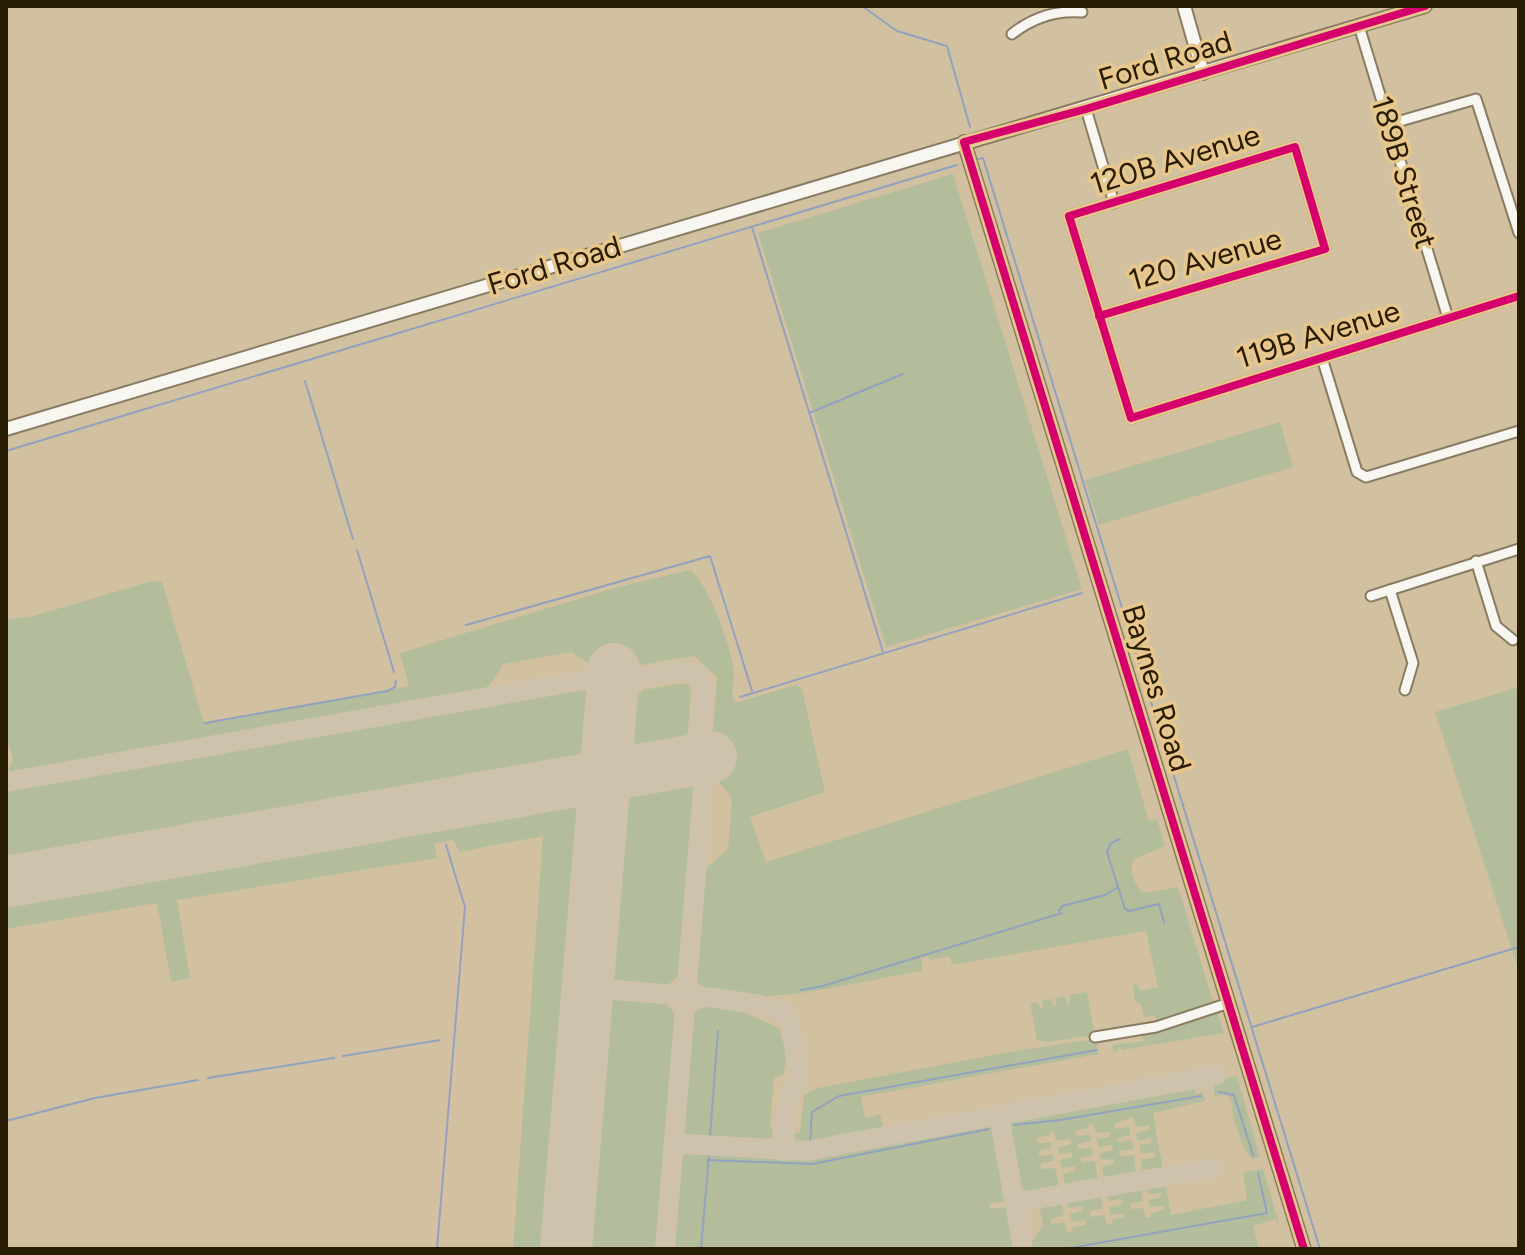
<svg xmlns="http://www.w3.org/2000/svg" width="1525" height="1255" font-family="Figtree,sans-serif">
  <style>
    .green { fill: #b3bd9c }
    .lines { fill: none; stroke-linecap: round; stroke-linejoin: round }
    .stream { stroke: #92a2be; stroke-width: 2 }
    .taxiway { stroke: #cec2ad; stroke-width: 20 }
    .runway { stroke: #cec2ad; stroke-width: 52 }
    .street-casing { stroke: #897c62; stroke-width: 13 }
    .secondary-casing { stroke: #897c62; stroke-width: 16 }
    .street { stroke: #f8f6f1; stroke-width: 9 }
    .secondary { stroke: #f8f6f1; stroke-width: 12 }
    .cycleway-casing { stroke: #e7c78c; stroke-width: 13 }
    .cycleway { stroke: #d6006c; stroke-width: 8 }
    .labels { text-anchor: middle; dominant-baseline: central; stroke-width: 7; stroke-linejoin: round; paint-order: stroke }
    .street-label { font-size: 30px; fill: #281c04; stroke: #e7c78c }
  </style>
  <rect width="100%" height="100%" fill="#d2c1a1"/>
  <g class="green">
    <path d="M953 174 1082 589 886 647 758 233Z"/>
    <path d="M1280 422 1293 467 1099 525 1085 480Z"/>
    <path d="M690 570C707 580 734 653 734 674 734 683 731 690 733 699L738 702 796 685 802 689 825 792 750 817 766 862 1128 749 1149 821 1157 819 1165 846 1133 860C1129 872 1134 885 1144 893L1178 887 1214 1005 1157 1023 1155 1016 1144 1017 1141 1004 1135 1001 1133 984H1137L1140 991 1158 987 1146 931 952 965 950 956 929 960 928 956 922 958V971C859 981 782 1004 719 994 709 992 700 985 693 978L702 872 728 849 732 798 710 772 717 770 712 744 717 677 694 656 629 667 602 664 600 671 572 652 504 664 485 692 13 776 10 774 9 767 13 761 6 731V619L30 617 152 581 162 582 204 723 409 686 400 653 614 588Z"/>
    <path d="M686 683 691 687 688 732 669 752 619 761 624 711 643 690Z"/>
    <path d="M583 685 599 699 593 766 6 869V787Z"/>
    <path d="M1519 687V964L1517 965 1435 712Z"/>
    <path d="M684 777 699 790 683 971 665 988 619 984 604 965 618 787Z"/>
    <path d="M591 792 553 1249H513L543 836 460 852 453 840 434 844 437 858 177 900 190 978 171 982 157 903 6 929V895Z"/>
    <path d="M1087 992 1095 1035 1047 1042 1037 1040 1030 1003 1038 1002 1040 1008H1043L1042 1000 1052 999 1053 1006 1056 1005V998L1065 996 1067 1004 1070 1003V995Z"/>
    <path d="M618 996 663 1000 679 1018 660 1249H580L599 1012Z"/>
    <path d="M717 1003 730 1006 779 1028 787 1055 783 1075 774 1078 770 1127 773 1131 770 1146 695 1140 680 1133 690 1016 704 1006Z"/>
    <path d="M1217 1012 1224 1033 1123 1050 1120 1047 1114 1053 1112 1045 1144 1041 1142 1037 1144 1034Z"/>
    <path d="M1096 1039 1098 1054 861 1097 865 1118 880 1114 884 1131 810 1146H797L794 1133H800L804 1095 818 1088 1021 1050Z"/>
    <path d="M1236 1076 1238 1080 1260 1157 1252 1159C1241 1148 1231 1113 1231 1098L1225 1095 1215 1096 1212 1081Z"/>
    <path d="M1195 1089 1196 1094 1201 1093 1202 1089 1205 1101 1153 1113 1163 1170 1143 1173 1141 1160 1155 1157 1154 1152 1140 1153V1145L1152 1143 1151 1138 1138 1141 1136 1134 1150 1129 1149 1125 1136 1127 1133 1117 1114 1124 1115 1129 1129 1127 1130 1135 1117 1138 1119 1142 1132 1140 1133 1149 1119 1151 1121 1156 1134 1155 1136 1175 1104 1179 1102 1167 1115 1163 1114 1159 1101 1160 1099 1154 1113 1150 1112 1145 1098 1147 1097 1139 1110 1137 1109 1132 1096 1133 1093 1124 1089 1125 1088 1128 1075 1131 1076 1136 1090 1135 1091 1141 1078 1144V1149L1092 1148 1093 1155 1080 1158 1082 1163 1095 1161 1098 1181 1065 1186 1063 1174 1075 1171V1166L1062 1168 1060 1160 1073 1157 1072 1152 1059 1154 1057 1148 1071 1144 1070 1139 1056 1141 1054 1131 1050 1132 1049 1135 1036 1138 1038 1143 1051 1142V1148L1038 1151 1040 1156 1053 1154 1054 1161 1041 1164V1169L1055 1168 1059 1187 1021 1193 1009 1127 1011 1121Z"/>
    <path d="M991 1125 1006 1201 989 1204 990 1209 1007 1207 1014 1249H671L678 1153 691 1149 799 1156 894 1137 896 1142Z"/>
    <path d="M1263 1169 1280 1227 1275 1219 1253 1226 1259 1249H1031L1030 1244 1043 1225 1039 1204 1061 1200 1064 1215 1051 1219V1224L1064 1222 1067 1232 1072 1231 1073 1227 1086 1225 1085 1220 1071 1222 1070 1214 1083 1211 1082 1206 1068 1208 1067 1199 1100 1193 1103 1209 1090 1211V1217L1104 1215 1107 1225 1112 1224V1220L1125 1217 1123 1213 1110 1215V1207L1122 1205 1121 1199 1108 1201 1106 1192 1140 1186 1143 1201 1130 1204 1131 1209 1143 1208 1146 1218 1151 1217 1152 1213 1164 1210 1163 1206 1150 1207 1149 1200 1161 1197V1193L1147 1194 1146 1185 1165 1182 1171 1215 1247 1200 1243 1172Z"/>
  </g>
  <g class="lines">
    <g class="stream">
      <path d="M862 6 897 31 947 46 970 127"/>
      <path d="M978 159 983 158 1320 1249"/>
      <path d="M752 227 883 652"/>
      <path d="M305 381 353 539"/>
      <path d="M809 413 903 374"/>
      <path d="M6 451 957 165"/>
      <path d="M357 550 394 672"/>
      <path d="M466 625 710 556 752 691"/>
      <path d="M740 697 1082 593"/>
      <path d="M205 723 387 691 395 687 396 681"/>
      <path d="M1120 839 1111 843 1107 852 1125 909 1129 911 1159 904 1164 923"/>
      <path d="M1059 911 1062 906 1105 895 1118 887"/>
      <path d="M801 990 823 986 1062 913"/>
      <path d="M1252 1027 1519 947"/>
      <path d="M343 1056 440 1040"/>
      <path d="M208 1078 334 1058"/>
      <path d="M1219 1092 1234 1095 1253 1155"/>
      <path d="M6 1121 95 1098 198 1080"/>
      <path d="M1014 1125 1060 1120 1201 1096"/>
      <path d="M710 1137 718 1031"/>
      <path d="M810 1143 812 1112 839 1096 1097 1050"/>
      <path d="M708 1160 812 1164 989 1129"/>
      <path d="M437 1249 465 907 446 845"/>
      <path d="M701 1249 709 1154"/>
      <path d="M1065 1249 1267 1213 1258 1173"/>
    </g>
    <g class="taxiway">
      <path d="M611 710 621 690 639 679"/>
      <path d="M6 782 584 680 639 678 685 670 699 675 704 688 699 739 689 753 668 765"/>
      <path d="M588 988 716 998 760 1005 784 1012 790 1023 799 1074 787 1104 784 1151"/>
      <path d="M993 1116 1000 1121 1023 1249"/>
      <path d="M673 1153 678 1146 684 1144 806 1151 1216 1075"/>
      <path d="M1012 1192 1018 1199 1024 1201 1213 1168"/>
      <path d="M665 1249 703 790 701 735"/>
    </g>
    <g class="runway">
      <path d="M6 882 711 757"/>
      <path d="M566 1249 614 669"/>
    </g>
    <defs>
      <g id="street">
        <path d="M1359 26 1448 318"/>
        <path d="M1012 34C1032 18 1056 10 1082 12"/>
        <path d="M1086 109 1114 203"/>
        <path d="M1390 124 1476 99 1519 233"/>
        <path d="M1099 316 1325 249 1295 147 1069 216 1131 418 1519 296"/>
        <path d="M1322 358 1357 472 1366 477 1519 431"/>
        <path d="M1476 561 1496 626 1513 640"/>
        <path d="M1390 590 1413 663 1405 690"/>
        <path d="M1371 596 1519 549"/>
        <path d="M1095 1037 1156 1027 1229 1003"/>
      </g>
      <g id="secondary">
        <path d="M1184 6 1203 73"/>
        <path d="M964 142 1304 1249"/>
        <path d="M6 429 1425 6"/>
      </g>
    </defs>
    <use href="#street" class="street-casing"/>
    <use href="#secondary" class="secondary-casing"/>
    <use href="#street" class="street"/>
    <use href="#secondary" class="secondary"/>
    <defs>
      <g id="cycleway">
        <path d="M1099 316 1325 249 1295 147 1069 216 1131 418 1519 296"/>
        <path d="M1304 1249 964 142 1086 109 1425 6"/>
      </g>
    </defs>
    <use href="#cycleway" class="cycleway-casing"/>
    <use href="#cycleway" class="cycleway"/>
  </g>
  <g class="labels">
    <g class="street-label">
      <text transform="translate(1165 60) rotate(-17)">Ford Road</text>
      <text transform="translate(1175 159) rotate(-17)">120B Avenue</text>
      <text transform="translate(1404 172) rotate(73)">189B Street</text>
      <text transform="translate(1205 259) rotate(-16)">120 Avenue</text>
      <text transform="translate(554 265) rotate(-17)">Ford Road</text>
      <text transform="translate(1318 334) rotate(-17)">119B Avenue</text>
      <text transform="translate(1157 688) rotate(73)">Baynes Road</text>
    </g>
  </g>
  <rect width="1525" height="1255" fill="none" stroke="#281c04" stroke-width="16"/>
</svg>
